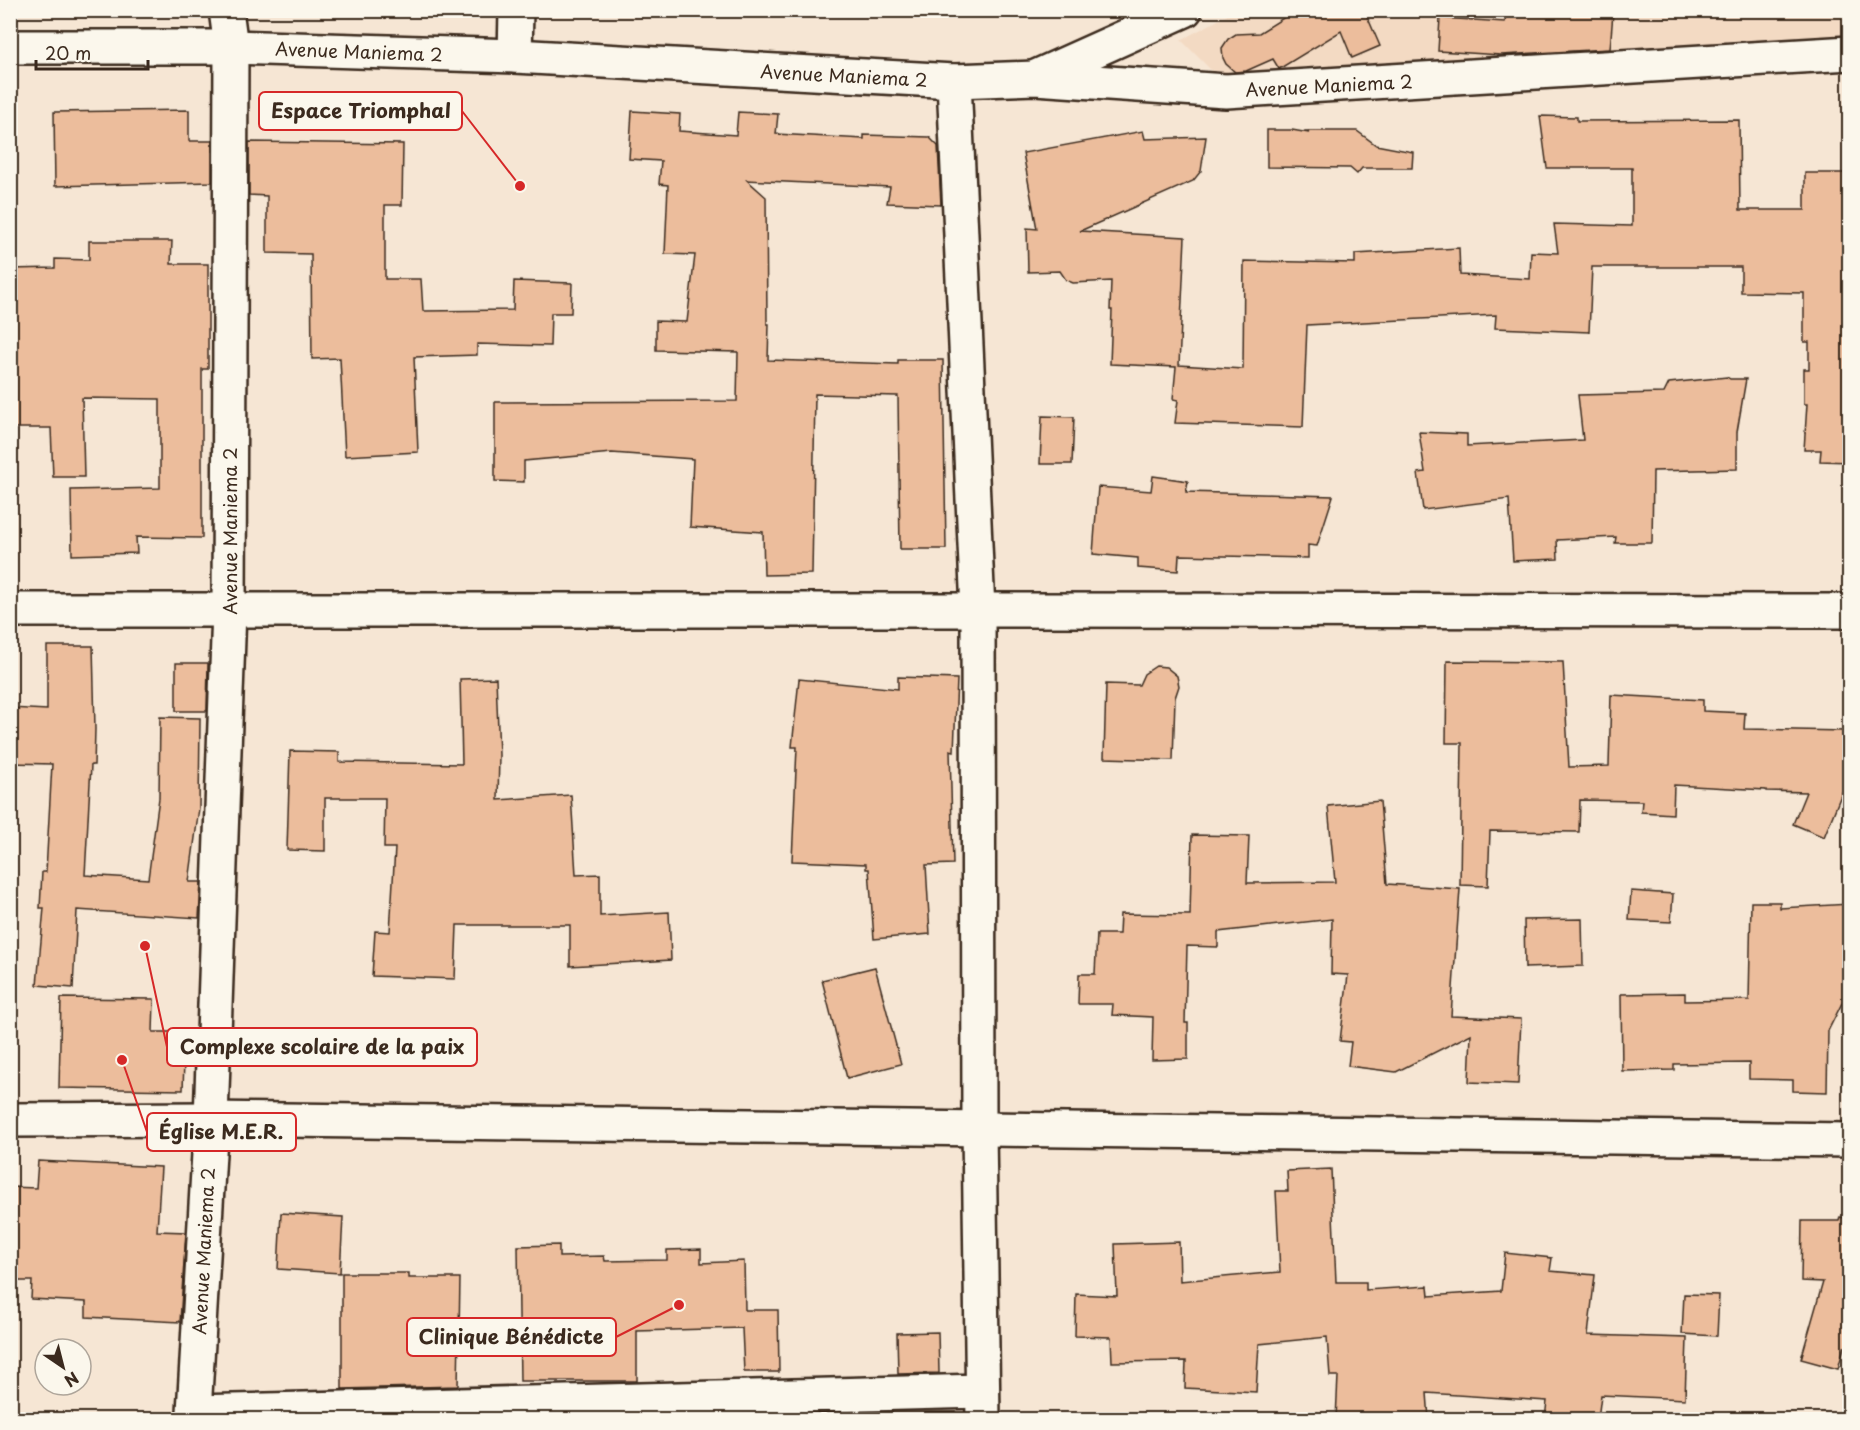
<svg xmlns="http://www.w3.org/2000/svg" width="1860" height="1430" font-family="'Playpen Sans',sans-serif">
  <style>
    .built { fill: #f3dac3 }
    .building { fill: #ecbd9c; stroke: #3b2a1e; stroke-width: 1.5 }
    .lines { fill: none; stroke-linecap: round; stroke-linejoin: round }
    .minor-casing { stroke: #3b2a1e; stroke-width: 38 }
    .minor { stroke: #fbf7ec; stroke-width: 33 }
    .labels { text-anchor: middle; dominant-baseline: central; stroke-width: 6; stroke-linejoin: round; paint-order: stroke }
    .street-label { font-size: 18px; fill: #3b2a1e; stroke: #fbf7ec }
    .leader { fill: none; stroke: #d62828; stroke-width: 2 }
    .callout-dot { fill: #d62828; stroke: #fbf7ec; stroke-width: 2 }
    .callout { fill: #fbf7ec; stroke: #d62828; stroke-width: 2 }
    .callout-label { font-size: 20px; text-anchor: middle; font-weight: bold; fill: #3b2a1e }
  </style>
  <rect width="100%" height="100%" fill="#f6e6d4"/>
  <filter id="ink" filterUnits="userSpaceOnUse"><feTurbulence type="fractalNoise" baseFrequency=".0167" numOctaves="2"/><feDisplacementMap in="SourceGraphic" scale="12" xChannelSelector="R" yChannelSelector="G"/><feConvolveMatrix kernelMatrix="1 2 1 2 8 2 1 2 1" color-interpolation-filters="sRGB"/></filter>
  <g filter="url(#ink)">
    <path class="built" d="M1237 10 1850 11 1849 37 1223 82 1181 40Z"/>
    <g class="building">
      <path d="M1296 10H1375L1367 16 1380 46 1352 58 1341 31 1279 69 1273 59 1246 71 1235 72 1226 64 1223 58 1222 48 1228 39 1236 34 1259 33Z"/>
      <path d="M1613 13 1610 49 1501 55 1438 51 1440 18 1505 22 1506 15Z"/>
      <path d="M189 110V141H212V182L55 186 54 112Z"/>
      <path d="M632 111 680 114 679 131 736 135 738 112 778 114 776 134 864 139V135L929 137 938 146 941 205 887 203 890 187 747 180 766 197 767 324H769L768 360 898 364V360H943L946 549H900L898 396 815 394 812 574 764 575 763 532 690 527 693 459 612 453 524 461V482L495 481V402L737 401 738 352 656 350V321L687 322 695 255 665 254 668 185 659 184 661 161 629 159Z"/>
      <path d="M1540 116 1577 117V121L1739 120 1740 210H1805V173H1850V462L1820 461 1821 450H1804L1807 404H1804V369H1809V342H1804V293L1741 292V267H1592L1589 332 1495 328 1496 315 1307 325 1303 427 1175 423 1178 400 1173 399 1176 367 1110 364 1112 310H1110L1111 281 1073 283 1066 280 1060 271 1028 272 1027 228 1037 229 1023 153 1143 131 1145 139 1206 137 1201 171 1193 181 1080 231 1185 237 1179 365 1243 369 1244 261 1355 263V254L1459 248 1460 275 1530 279 1531 252 1558 253 1554 224 1632 226V168H1547Z"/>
      <path d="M1267 130H1292L1309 133 1306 131H1357L1376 145 1413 152 1412 168H1362L1357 174 1350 168 1267 167Z"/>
      <path d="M249 142 403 144 402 205H385V279H421L423 311 513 310 514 281 572 283 571 313H551L550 346 477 344V355L414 357 418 452 345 456 340 358 312 359 311 254 267 253V196L249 195Z"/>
      <path d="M89 241H172L171 264H208V369H202V538L136 537 137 553 72 555 71 490 160 488V399L82 398 84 477H53L51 428H10V269L55 268V259L89 260Z"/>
      <path d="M1727 377 1730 379H1746L1737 432V469L1653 471 1652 543H1615L1616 537 1557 540 1558 559 1513 561 1509 499 1423 510 1418 473 1425 472 1419 432 1467 434V446L1583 440 1578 395 1664 393 1669 383Z"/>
      <path d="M1042 416 1074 417 1072 464H1040Z"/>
      <path d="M1153 476 1188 481 1186 492 1333 496 1317 546 1308 545V558L1179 555 1178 571 1138 568V558L1093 554 1098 487 1151 491Z"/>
      <path d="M47 646H93L95 729 94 765H91L85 875 148 879 159 798 160 717 200 718 199 808 189 882H201L199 918 77 910 73 988 37 985 44 908H40L42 872H46L52 764 10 763V708L47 710Z"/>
      <path d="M1447 661 1563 662 1569 767 1609 766 1611 695 1703 700V711L1745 713 1744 729 1844 731 1843 790 1824 837 1793 824 1806 792 1766 791V790L1674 785 1673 814 1641 812 1642 801 1580 800 1579 832 1490 831 1488 886 1460 885 1462 743H1446Z"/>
      <path d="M176 663H208L207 711H176Z"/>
      <path d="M1156 666 1166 667 1177 676 1179 686 1175 698 1173 760 1104 758 1106 684 1139 685 1144 674Z"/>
      <path d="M898 677 957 679 954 751 950 750 953 864 926 865 930 934 874 939 869 869H866V864L792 861 797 747H792L799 679 898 689Z"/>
      <path d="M496 678 499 755 498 800 571 795 576 875 600 874V916L669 912 671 960 570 966V925H457L455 979 372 976 375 931 390 932 395 848H384L385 798H325V851L287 850 290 751 339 752V762L462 764 460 679Z"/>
      <path d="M1380 801 1387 884 1460 889 1451 1016 1521 1019 1518 1084 1469 1082 1471 1034 1396 1072 1348 1066 1351 1042 1340 1041 1348 975 1331 974 1332 919 1218 932V947L1187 946 1185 1023H1188V1059L1152 1060 1153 1017 1112 1015 1113 1004H1078L1079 974H1095L1097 934H1119L1120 914 1190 915 1192 835 1249 836 1247 883 1335 882 1328 806Z"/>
      <path d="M1631 891 1673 894 1671 922 1629 920Z"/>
      <path d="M1751 902H1780V908L1850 904V950H1844L1847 993 1828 1031 1827 1092 1793 1091V1080L1749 1079V1063L1674 1064V1070L1622 1071 1621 994 1685 993V1001L1749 1000Z"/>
      <path d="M1582 919 1583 966 1525 968 1524 920Z"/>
      <path d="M875 967 901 1064 847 1078 822 980Z"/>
      <path d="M61 998 154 999 153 1032H185L183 1090 59 1088Z"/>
      <path d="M38 1161 161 1167 157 1231 186 1232 180 1322 86 1317V1302L31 1299 32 1281H10V1187L36 1188Z"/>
      <path d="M1331 1169 1336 1282H1366V1290L1428 1286 1429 1296 1501 1291 1505 1253 1552 1258 1550 1271 1595 1275 1588 1335 1687 1338 1685 1399 1601 1395 1598 1419H1545L1547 1401 1427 1393 1429 1419H1336L1338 1376H1330L1327 1337 1259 1344 1256 1392 1185 1388 1186 1361 1112 1362 1111 1337 1075 1336 1076 1294 1117 1296 1115 1244 1179 1242 1180 1281 1280 1272 1276 1191H1288L1287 1171Z"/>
      <path d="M281 1213 343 1217 340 1273 278 1269Z"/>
      <path d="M1840 1217 1850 1219V1347H1844L1838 1369 1801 1359 1823 1282 1801 1281 1802 1221H1839Z"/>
      <path d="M559 1245V1257L604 1256 605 1261 667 1260V1250L701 1249V1263L744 1261 745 1310H778L779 1372H744L742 1328 637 1331V1381H520L518 1246Z"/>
      <path d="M342 1273H409V1278H460L458 1386 342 1389Z"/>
      <path d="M1684 1294 1719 1295 1717 1336 1682 1334Z"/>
      <path d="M938 1332 939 1373 898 1374 897 1333Z"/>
    </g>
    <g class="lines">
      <defs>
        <g id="minor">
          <path d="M226 10 231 47 229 610 211 1119 194 1412 981 1391"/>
          <path d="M10 47H231L515 56 954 81 1035 78 1226 91 1850 53"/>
          <path d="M515 56 516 10"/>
          <path d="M1038 76 1185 10"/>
          <path d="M954 81 978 610 1850 611"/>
          <path d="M10 610H978L979 1129 983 1420"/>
          <path d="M10 1120 211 1119 1850 1140"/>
        </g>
      </defs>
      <use href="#minor" class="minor-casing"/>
      <use href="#minor" class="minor"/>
    </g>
  </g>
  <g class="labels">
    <g class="street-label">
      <text transform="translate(359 51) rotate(2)">Avenue Maniema 2</text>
      <text transform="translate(844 75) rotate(3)">Avenue Maniema 2</text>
      <text transform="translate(1329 85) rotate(-3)">Avenue Maniema 2</text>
      <text transform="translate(229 531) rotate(-90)">Avenue Maniema 2</text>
      <text transform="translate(203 1251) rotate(-87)">Avenue Maniema 2</text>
    </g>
  </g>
  <path class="leader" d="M520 186L462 111M145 946L167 1047M122 1060L147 1132M679 1305L616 1337"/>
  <g class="callout-dot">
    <circle cx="520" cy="186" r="6"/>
    <circle cx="145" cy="946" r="6"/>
    <circle cx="122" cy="1060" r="6"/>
    <circle cx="679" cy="1305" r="6"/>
  </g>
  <g class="callout">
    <rect x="259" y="92" width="203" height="38" rx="6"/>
    <rect x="167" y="1028" width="310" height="38" rx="6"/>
    <rect x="147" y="1113" width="149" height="38" rx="6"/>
    <rect x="407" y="1318" width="209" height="38" rx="6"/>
  </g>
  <g class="callout-label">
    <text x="361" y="118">Espace Triomphal</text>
    <text x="322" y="1054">Complexe scolaire de la paix</text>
    <text x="221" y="1139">Église M.E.R.</text>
    <text x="511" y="1344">Clinique Bénédicte</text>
  </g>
  <rect width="1860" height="1430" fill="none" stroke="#fbf7ec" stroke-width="36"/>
  <rect x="18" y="18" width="1824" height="1394" fill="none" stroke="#3b2a1e" stroke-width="2" filter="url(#ink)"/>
  <g transform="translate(63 1367) rotate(145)"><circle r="28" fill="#fbf7ec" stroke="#aea59a" stroke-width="1.5"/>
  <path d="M0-4.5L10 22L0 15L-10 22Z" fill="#3b2a1e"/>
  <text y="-9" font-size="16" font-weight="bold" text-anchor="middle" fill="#3b2a1e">N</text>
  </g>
  <path d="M36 60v9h112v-9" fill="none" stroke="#3b2a1e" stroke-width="3"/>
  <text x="45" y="60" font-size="18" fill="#3b2a1e" stroke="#fbf7ec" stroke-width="4.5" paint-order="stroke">20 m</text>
</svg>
